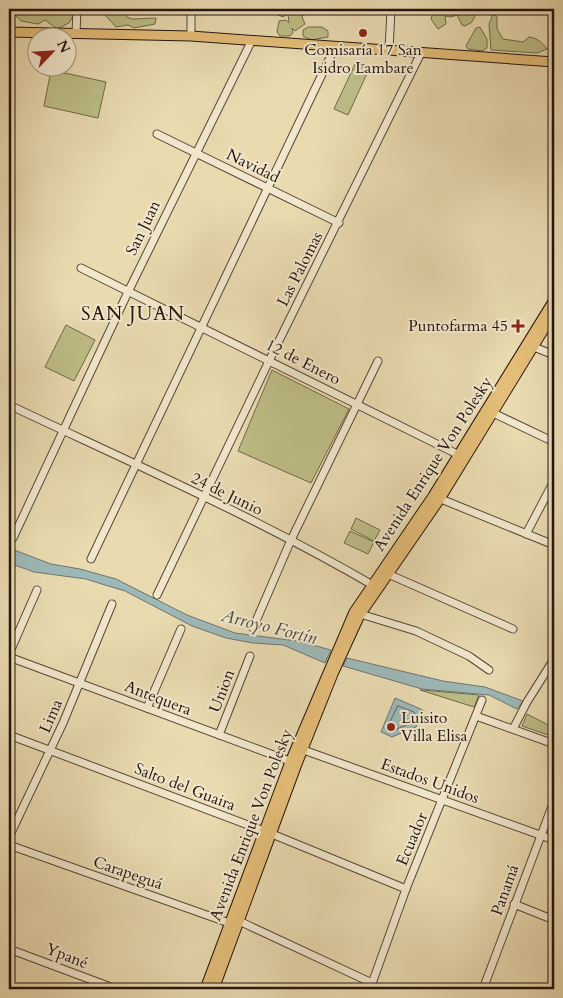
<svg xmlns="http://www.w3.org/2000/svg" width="563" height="998" font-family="Cardo,serif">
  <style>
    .green { fill: #bdbd86; stroke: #70684a }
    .water { fill: #9db8b7; stroke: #6d7673 }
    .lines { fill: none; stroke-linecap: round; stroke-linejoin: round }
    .shore { stroke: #606662; stroke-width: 1 }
    .minor-casing { stroke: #554636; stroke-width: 9 }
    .major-casing { stroke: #24140e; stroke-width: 11 }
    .minor { stroke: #f1e7cc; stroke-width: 7 }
    .major { stroke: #e4bd78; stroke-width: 9 }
    .poi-dot { fill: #8f2418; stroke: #f1e7cc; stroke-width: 2 }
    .labels { text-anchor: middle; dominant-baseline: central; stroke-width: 4; stroke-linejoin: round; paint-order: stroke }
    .poi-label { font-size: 16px; fill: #24140e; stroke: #f1e7cc }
    .street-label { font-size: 16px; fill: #24140e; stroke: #f1e7cc }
    .water-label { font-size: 18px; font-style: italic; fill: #4e4d49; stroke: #f1e7cc }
    .quarter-label { font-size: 19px; letter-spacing: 1px; fill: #24140e; stroke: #f1e7cc }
  </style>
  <rect width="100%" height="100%" fill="#e9dab0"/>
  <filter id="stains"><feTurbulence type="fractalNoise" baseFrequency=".004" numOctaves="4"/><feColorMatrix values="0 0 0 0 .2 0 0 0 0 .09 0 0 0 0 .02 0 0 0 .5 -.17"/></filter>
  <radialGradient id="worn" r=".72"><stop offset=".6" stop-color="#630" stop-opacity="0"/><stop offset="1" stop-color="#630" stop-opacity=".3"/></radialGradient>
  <g class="green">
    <path d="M22 9H42L44 15 48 9H71L73 16 69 23 57 29 45 20 38 24 21 21 14 14Z"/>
    <path d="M109 9 124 10 127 17 132 19 156 18 155 24 134 28 128 25 116 27 106 16Z"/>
    <path d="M275 9H288V11L289 9H310L302 17 305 24 295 31 292 28 293 33 290 36H280L277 32 279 21 286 20 289 23 288 14 283 17 278 15Z"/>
    <path d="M434 9H475L477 12 472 22 465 26 462 25 457 15 451 17 445 16 446 24 438 29 431 19Z"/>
    <path d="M493 14 497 17V29L503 39 523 42 529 37C537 38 543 43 547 49L537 53 491 50 489 24Z"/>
    <path d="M308 27H322L328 31V37L311 40 303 36V30Z"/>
    <path d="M480 27 487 39V48L482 51 468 49 466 46 476 28Z"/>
    <path d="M356 62 370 67 348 115 334 109Z"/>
    <path d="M51 70 106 82 98 118 44 106Z"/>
    <path d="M66 325 95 340 74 381 45 367Z"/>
    <path d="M272 370 349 409 311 483 238 451Z"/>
    <path d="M356 518 380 530 374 541 351 529Z"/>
    <path d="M350 531 374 542 368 554 344 543Z"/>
    <path d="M420 690H422L479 695 474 707Z"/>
    <path d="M527 714 554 728V737L522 726Z"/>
  </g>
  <g class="water">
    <path d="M9 548 51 564 80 569 116 579 187 615 235 633 297 641 331 650 325 663 283 645 253 643 226 638 192 626 125 591 105 585 86 579 34 572 9 563Z"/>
    <path d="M347 658 443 681 485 687 523 701 517 709 489 695 422 689 343 666Z"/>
    <path d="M395 698 423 710 416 727 392 737 381 732Z"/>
  </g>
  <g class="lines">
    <path class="shore" d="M398 706 414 712 416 715 411 723 392 731 388 727Z"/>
    <defs>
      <g id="minor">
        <path d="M76 34 77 9"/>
        <path d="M191 36V9"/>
        <path d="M389 51 391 9"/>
        <path d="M157 134 339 223"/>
        <path d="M81 268 461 456"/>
        <path d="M529 345 554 355"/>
        <path d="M9 405C132 463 258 518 376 587"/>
        <path d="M489 411 554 442"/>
        <path d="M436 497 554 545"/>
        <path d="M526 534 554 481"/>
        <path d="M13 538 128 292 252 40"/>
        <path d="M91 559 335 47"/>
        <path d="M388 574 513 629"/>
        <path d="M157 595 269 361 421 53"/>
        <path d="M357 613 416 631 469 656 489 670"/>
        <path d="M253 628 291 540 378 361"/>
        <path d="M9 654 37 590"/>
        <path d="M9 657 295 763"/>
        <path d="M147 708 181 629"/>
        <path d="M476 716 554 744"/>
        <path d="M513 729 527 702 554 659"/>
        <path d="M9 735 272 834 406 889"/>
        <path d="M219 735 250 656"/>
        <path d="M298 748 554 840"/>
        <path d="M9 837 63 723 112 604"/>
        <path d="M9 845 232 924"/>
        <path d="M514 904 554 920"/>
        <path d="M239 921 372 983"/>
        <path d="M9 949 116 989"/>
        <path d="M370 989 406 889 482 700"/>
        <path d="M483 989 554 801"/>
      </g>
      <g id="major">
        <path d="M9 32 191 36 554 62"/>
        <path d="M205 989 290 762 354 612 433 496 554 300"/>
        <path d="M214 989 297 764 333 674 360 615 440 499 554 313"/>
      </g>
    </defs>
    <use href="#minor" class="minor-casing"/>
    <use href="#major" class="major-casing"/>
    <use href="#minor" class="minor"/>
    <use href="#major" class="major"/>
  </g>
  <g class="poi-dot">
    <circle cx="363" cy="33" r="5"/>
    <path d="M515.5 318.5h5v5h5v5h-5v5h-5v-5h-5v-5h5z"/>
    <circle cx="391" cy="727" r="5"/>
  </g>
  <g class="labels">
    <g class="poi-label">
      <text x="363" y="50">Comisaría 17 San<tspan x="363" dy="18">Isidro Lambare</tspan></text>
      <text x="508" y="326" text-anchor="end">Puntofarma 45</text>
      <text x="401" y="718" text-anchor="start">Luisito<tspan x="401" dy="18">Villa Elisa</tspan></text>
    </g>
    <g class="street-label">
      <text transform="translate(253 166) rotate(26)">Navidad</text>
      <text transform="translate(143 228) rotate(-64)">San Juan</text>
      <text transform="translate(300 269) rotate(-63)">Las Palomas</text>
      <text transform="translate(303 362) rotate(27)">12 de Enero</text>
      <text transform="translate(433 464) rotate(-57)">Avenida Enrique Von Polesky</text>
      <text transform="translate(227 494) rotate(26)">24 de Junio</text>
      <text transform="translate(222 691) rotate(-69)">Union</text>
      <text transform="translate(158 698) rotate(21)">Antequera</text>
      <text transform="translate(51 716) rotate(-67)">Lima</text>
      <text transform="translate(430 781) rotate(20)">Estados Unidos</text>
      <text transform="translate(185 787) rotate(21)">Salto del Guaira</text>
      <text transform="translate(251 825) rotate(-69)">Avenida Enrique Von Polesky</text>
      <text transform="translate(412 839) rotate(-67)">Ecuador</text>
      <text transform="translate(128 873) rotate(19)">Carapeguá</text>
      <text transform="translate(505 890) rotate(-70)">Panamá</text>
      <text transform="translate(67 956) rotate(21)">Ypané</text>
    </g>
    <g class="water-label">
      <text transform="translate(269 627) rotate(14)">Arroyo Fortín</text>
    </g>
    <g class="quarter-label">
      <text x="133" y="314">SAN JUAN</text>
    </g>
  </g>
  <rect width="563" height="998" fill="none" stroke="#e9dab0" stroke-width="30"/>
  <rect x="10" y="10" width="543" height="978" fill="none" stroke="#24140e" stroke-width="2.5"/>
  <rect x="15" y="15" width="533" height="968" fill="none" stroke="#24140e"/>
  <g transform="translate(52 52) rotate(65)"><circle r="24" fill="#f1e7cc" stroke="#9f9380"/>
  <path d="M0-4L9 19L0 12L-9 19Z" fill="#8f2418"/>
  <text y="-8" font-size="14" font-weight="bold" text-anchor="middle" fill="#24140e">N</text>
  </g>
  <rect width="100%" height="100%" filter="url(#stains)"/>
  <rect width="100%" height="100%" fill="url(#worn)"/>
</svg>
